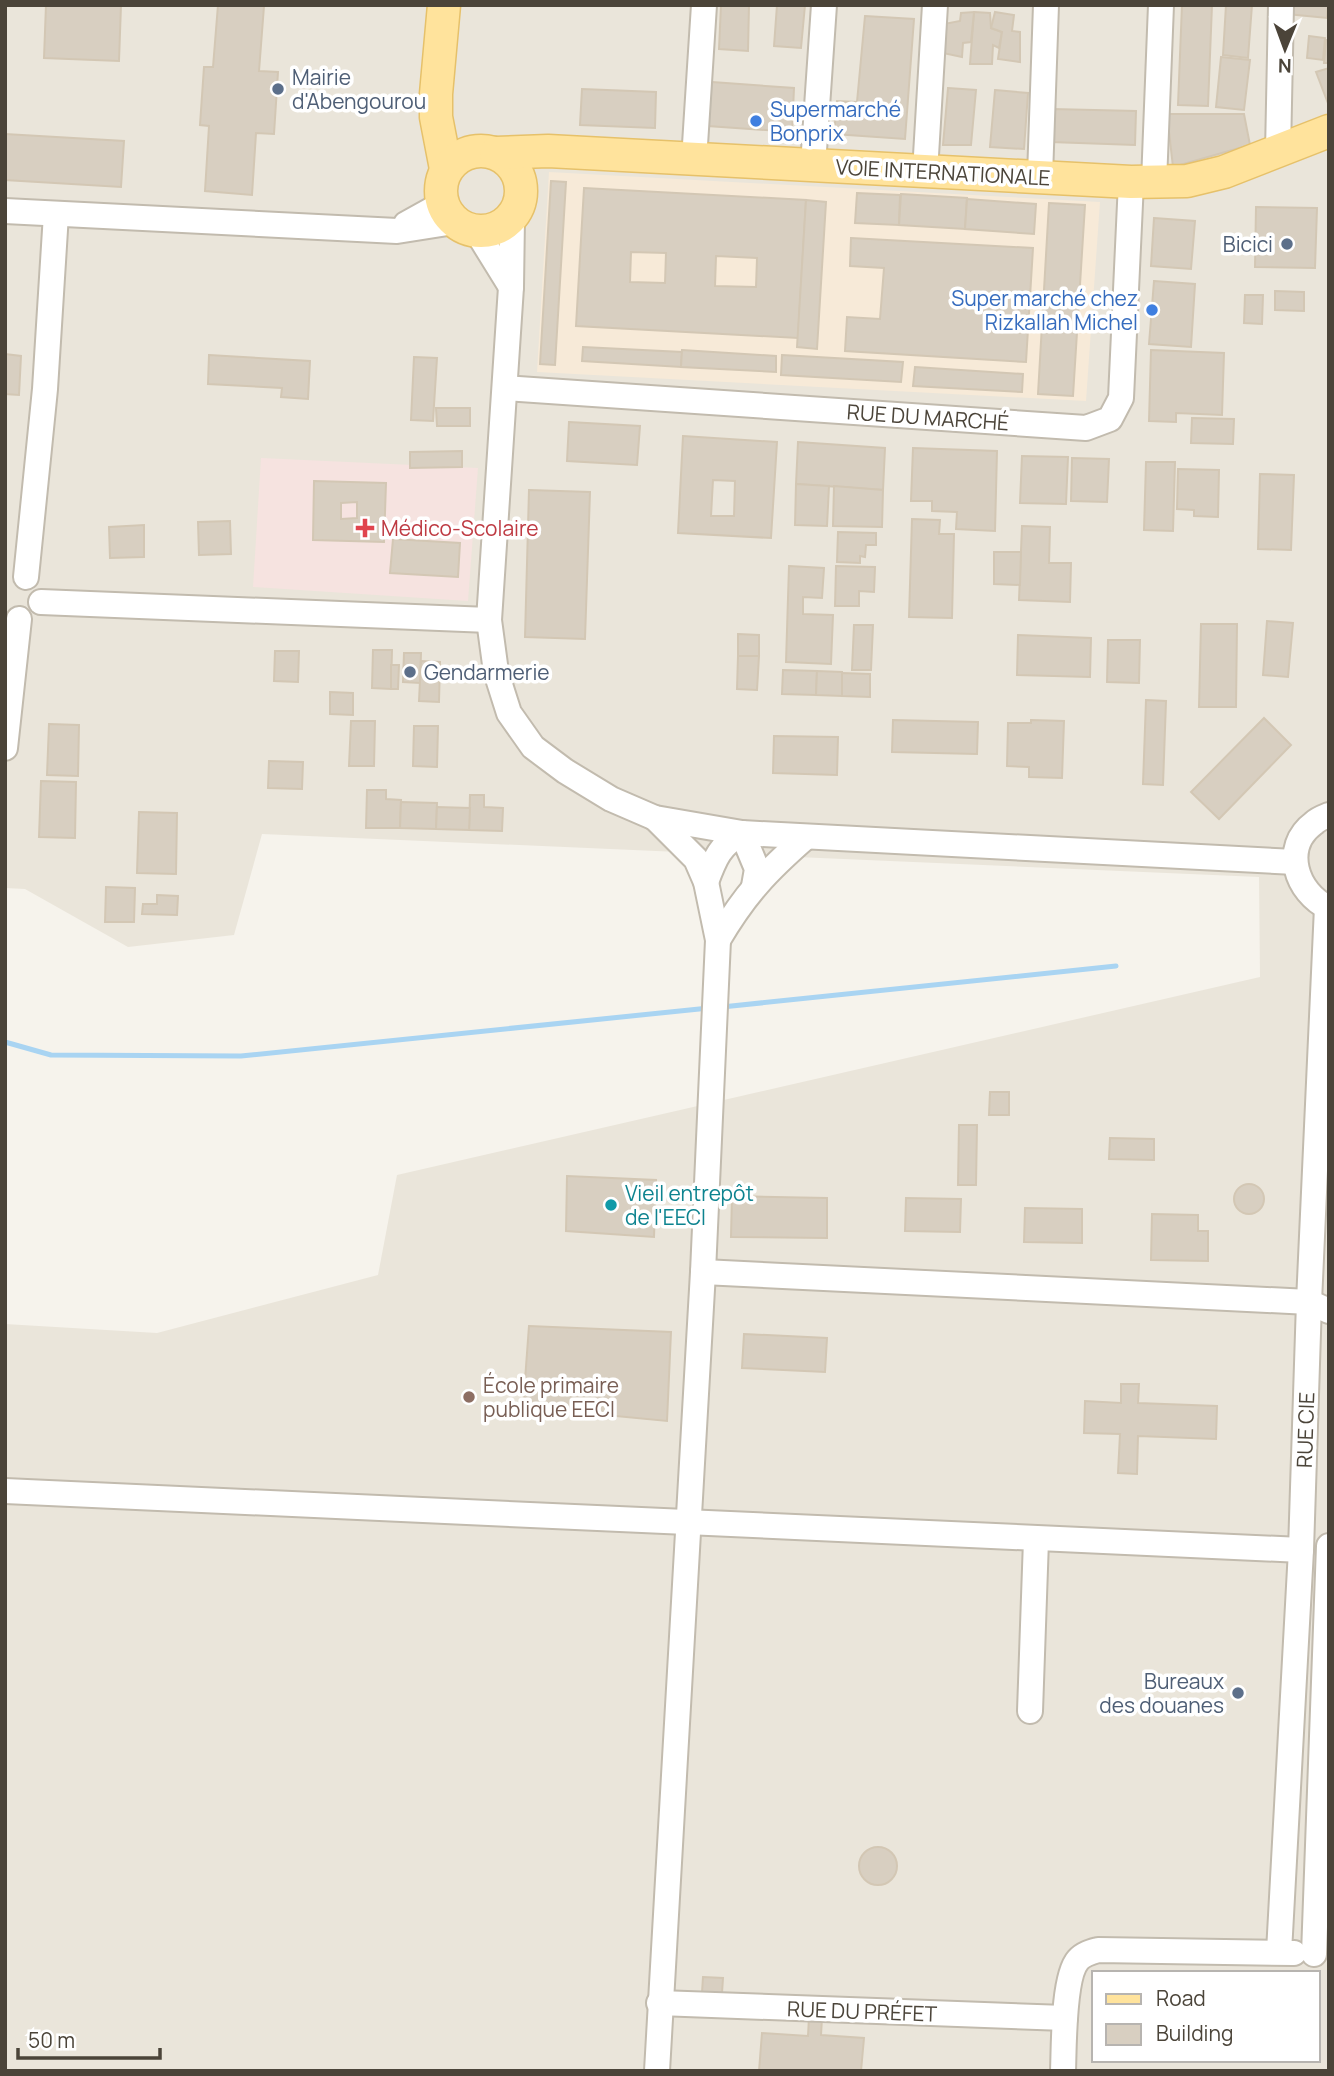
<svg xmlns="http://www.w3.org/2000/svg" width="1334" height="2076" font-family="Manrope,sans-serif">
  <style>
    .residential { fill: #eae5da; fill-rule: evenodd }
    .commercial { fill: #f7ead8 }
    .medical { fill: #f6e3e0 }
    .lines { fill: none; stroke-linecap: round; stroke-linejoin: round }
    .stream { stroke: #a9d4f2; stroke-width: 5 }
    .building { fill: #d8cfc1; stroke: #d3c7b4; stroke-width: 2; fill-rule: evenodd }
    .minor-casing { stroke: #c2bbae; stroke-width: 28 }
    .major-casing { stroke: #e6c16a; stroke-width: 35 }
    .minor { stroke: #fff; stroke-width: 24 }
    .major { stroke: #ffe39c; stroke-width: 32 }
    .service-dot { fill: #5c6f8a; stroke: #fff; stroke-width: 2.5 }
    .shop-dot { fill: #3f7fe0; stroke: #fff; stroke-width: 2.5 }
    .health-dot { fill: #e0444e; stroke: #fff; stroke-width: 2.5 }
    .culture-dot { fill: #0f9aa8; stroke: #fff; stroke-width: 2.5 }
    .education-dot { fill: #8d6e63; stroke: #fff; stroke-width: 2.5 }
    .labels { text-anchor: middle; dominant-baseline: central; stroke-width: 7; stroke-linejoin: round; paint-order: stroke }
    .service-label { font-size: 21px; fill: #4e5e75; stroke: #fff; text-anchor: start }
    .shop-label { font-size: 21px; fill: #366cbe; stroke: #fff; text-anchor: start }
    .street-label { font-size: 21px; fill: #4b4439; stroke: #fff }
    .health-label { font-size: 21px; fill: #be3a42; stroke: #fff; text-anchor: start }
    .culture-label { font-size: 21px; fill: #0d838f; stroke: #fff; text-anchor: start }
    .education-label { font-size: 21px; fill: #785e54; stroke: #fff; text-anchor: start }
  </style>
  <rect width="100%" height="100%" fill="#f6f3ec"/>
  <path class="residential" d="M5 5H1329V2071H5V1324L157 1333 378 1275 397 1175 1260 977 1259 877 262 834 234 935 128 947 25 889 5 888ZM1094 1973H1318V2060H1094Z"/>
  <path class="commercial" d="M549 172 1100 202 1086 401 537 372Z"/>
  <path class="medical" d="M261 458 478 468 468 601 253 587Z"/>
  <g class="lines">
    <g class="stream">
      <path d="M722 1007 1116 966"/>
      <path d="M5 1042 51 1055 241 1056 709 1008"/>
    </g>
  </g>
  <g class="building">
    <path d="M46 5H121L119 61 44 58Z"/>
    <path d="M218 5 264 6 259 71 278 72 274 134 256 133 252 195 205 191 209 126 200 125 204 67H213Z"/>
    <path d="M721 5H749L748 51 719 49Z"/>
    <path d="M777 5H805L801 48 774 46Z"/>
    <path d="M1182 5H1212L1208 106 1178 105Z"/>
    <path d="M1226 5H1252L1248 58 1223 55Z"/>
    <path d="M1287 5 1328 6 1327 18 1287 14Z"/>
    <path d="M974 12 990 13 991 28 1002 32 999 48 993 45 992 64H970Z"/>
    <path d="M974 12 971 42 963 43 962 57 943 53 944 24 960 21 961 13Z"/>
    <path d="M995 12 1014 15 1012 31 1020 32V62L998 59 1002 32 991 28Z"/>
    <path d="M865 16 914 19 905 139 834 134 837 101 857 102Z"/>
    <path d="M1309 36 1325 38 1323 60 1307 58Z"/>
    <path d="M1326 40H1329V63H1324Z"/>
    <path d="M1221 57 1250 60 1244 110 1216 107Z"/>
    <path d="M1329 68V106L1316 72Z"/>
    <path d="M712 82 794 88 792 132 708 126Z"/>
    <path d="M948 88 976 90 971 145H943Z"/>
    <path d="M582 89 656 92 655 128 580 125Z"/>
    <path d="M995 90 1028 93 1024 149 990 147Z"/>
    <path d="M1052 109 1136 111 1135 145 1051 142Z"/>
    <path d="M1167 114H1244L1250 145 1173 167Z"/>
    <path d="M5 134 124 141 121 187 5 180Z"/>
    <path d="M551 181 566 182 555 365 540 364Z"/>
    <path d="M584 188 806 200 798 338 576 326ZM631 252 666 253 665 283 630 282ZM716 256 757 258 756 287 715 286Z"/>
    <path d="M857 193 900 195 899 225 855 223Z"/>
    <path d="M901 194 967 198 965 229 899 225Z"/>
    <path d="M967 199 1036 204 1034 234 965 229Z"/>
    <path d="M806 200 826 202 817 349 797 347Z"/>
    <path d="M1049 203 1085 205 1073 396 1038 394Z"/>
    <path d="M1256 207 1317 208 1315 268 1255 267Z"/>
    <path d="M1154 218 1195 221 1191 269 1151 266Z"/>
    <path d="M851 238 1033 248 1026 362 845 351 847 317 880 319 884 268 850 266Z"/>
    <path d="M1154 281 1195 284 1191 347 1149 344Z"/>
    <path d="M1275 291 1304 292V311L1275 310Z"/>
    <path d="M1245 295H1263L1262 324 1244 323Z"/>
    <path d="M583 347 682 352 681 367 582 361Z"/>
    <path d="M682 350 776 356V372L681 367Z"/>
    <path d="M1151 350 1224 353 1222 415 1176 413V422L1149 421Z"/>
    <path d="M5 354 21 356 19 395 5 394Z"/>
    <path d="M209 355 310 361 308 399 281 397 282 388 208 384Z"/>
    <path d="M782 355 903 362 901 382 781 375Z"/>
    <path d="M414 357 437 358 433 421 411 420Z"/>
    <path d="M915 367 1023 374 1022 392 913 386Z"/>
    <path d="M436 408H470V426H437Z"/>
    <path d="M1192 418 1234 419 1233 444 1191 443Z"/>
    <path d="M569 422 640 426 637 465 567 461Z"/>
    <path d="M683 436 777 442 771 538 678 533ZM713 480 735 481 734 516H711Z"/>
    <path d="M798 442 885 448 883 490 796 484Z"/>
    <path d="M913 448 997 451 995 531 956 529 957 512 932 511V501H911Z"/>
    <path d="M462 451V467L410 468V452Z"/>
    <path d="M1022 456 1068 457 1066 504 1020 503Z"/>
    <path d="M1072 458 1109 459 1107 502 1071 501Z"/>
    <path d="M1146 462H1175L1173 531 1144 530Z"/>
    <path d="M1178 469 1219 470 1218 517 1194 516V510L1177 509Z"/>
    <path d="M1260 474 1294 475 1291 550 1258 549Z"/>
    <path d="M314 481 386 483 384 542 313 540ZM357 502V518L341 519V503Z"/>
    <path d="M796 484 829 486 827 526 795 525Z"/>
    <path d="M834 486 883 490 882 527 833 526Z"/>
    <path d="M529 490 590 492 585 639 525 637Z"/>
    <path d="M912 519 940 520 939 534H954L952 618 909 617Z"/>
    <path d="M230 521 231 554 199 555 198 522Z"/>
    <path d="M144 525V557L110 558 109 527Z"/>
    <path d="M1022 526 1050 527 1049 563H1071L1070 602 1019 600Z"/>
    <path d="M838 532 876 533V545H866L865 557 860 556V563L837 562Z"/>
    <path d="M393 539 460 543 458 577 390 573Z"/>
    <path d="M994 552H1021L1020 585 994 584Z"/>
    <path d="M789 566 824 568 822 598 803 597V614L833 615 831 664 786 662Z"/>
    <path d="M836 566 875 567 874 592 859 591V606H835Z"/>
    <path d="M1267 621 1293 623 1288 677 1263 675Z"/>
    <path d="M1201 624H1237L1236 707H1199Z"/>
    <path d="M854 625H873L871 670H852Z"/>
    <path d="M738 634 759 635V656H738Z"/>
    <path d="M1018 635 1091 638 1090 677 1017 675Z"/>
    <path d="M1108 640H1140L1139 683 1107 682Z"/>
    <path d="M373 650H392L391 689 372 688Z"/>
    <path d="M275 651H299L298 682 274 681Z"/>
    <path d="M404 653H421L420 683 403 682Z"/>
    <path d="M738 656H759L757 690 737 689Z"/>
    <path d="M421 661 440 662 439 702 419 701Z"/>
    <path d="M391 665H399L398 689H391Z"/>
    <path d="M783 670 817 671 816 695 782 694Z"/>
    <path d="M817 671 842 672V696L816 695Z"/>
    <path d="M842 673 870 674V697L842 696Z"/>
    <path d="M330 692 353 693V715L330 714Z"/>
    <path d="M1146 700 1166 701 1163 785 1143 784Z"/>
    <path d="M1264 718 1291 745 1219 819 1191 792Z"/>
    <path d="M893 720 978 722 977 754 892 752Z"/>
    <path d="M1031 720 1064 721 1062 778 1029 777V767L1007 766 1008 723H1031Z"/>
    <path d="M351 721H375L374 766H349Z"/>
    <path d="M49 724 79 725 78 776 47 775Z"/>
    <path d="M414 726H438L437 767 413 766Z"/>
    <path d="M774 736 838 737 837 775 773 773Z"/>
    <path d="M269 761 303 762 302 789 268 788Z"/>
    <path d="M41 781 76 782 75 838 39 837Z"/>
    <path d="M367 790H386V799L401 800 400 828H366Z"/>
    <path d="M470 795H484V807L503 808 502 831 469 830Z"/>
    <path d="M401 802 437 803 436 829 400 828Z"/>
    <path d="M437 807 470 808 469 830 436 829Z"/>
    <path d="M139 812 177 813 176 874 137 873Z"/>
    <path d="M106 887 135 888 134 922H105Z"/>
    <path d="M157 895 178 896 177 915 142 914 143 904H157Z"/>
    <path d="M990 1092H1009V1115H989Z"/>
    <path d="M959 1125H977L976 1185H958Z"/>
    <path d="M1110 1138 1154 1139V1160L1109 1159Z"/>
    <path d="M567 1176 656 1180 654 1237 566 1231Z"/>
    <circle cx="1249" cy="1199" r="15"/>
    <path d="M732 1196 827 1198V1238L731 1237Z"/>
    <path d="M906 1198 961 1199 960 1232 905 1231Z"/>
    <path d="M1025 1208 1082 1209V1243L1024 1242Z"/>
    <path d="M1152 1214 1198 1215V1231H1208V1261L1151 1260Z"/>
    <path d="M529 1326 671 1332 667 1421 523 1407Z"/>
    <path d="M744 1334 827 1338 825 1372 742 1368Z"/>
    <path d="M1121 1384H1139L1138 1403 1217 1406 1216 1439 1138 1436 1137 1474 1118 1473 1120 1434 1084 1433 1085 1401 1121 1403Z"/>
    <circle cx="878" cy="1866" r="19"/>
    <path d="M703 1977 723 1978 722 1993H702Z"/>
    <path d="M809 2017 822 2018 821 2035 864 2038 861 2071H759L762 2033 808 2036Z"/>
  </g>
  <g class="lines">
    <defs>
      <g id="minor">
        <path d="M1278 152 1281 5"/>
        <path d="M694 160 704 5"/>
        <path d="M813 165 824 5"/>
        <path d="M925 172 935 5"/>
        <path d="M1040 176 1046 5"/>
        <path d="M1154 182 1161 5"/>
        <path d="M5 211 397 231 454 222"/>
        <path d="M512 218 511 287 489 620 496 672 509 713 533 747 565 771 611 799 655 818 742 833 1295 862"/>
        <path d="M406 224 442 204"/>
        <path d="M477 232 511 287"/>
        <path d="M505 388 1086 428 1110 419 1121 398 1131 182"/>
        <path d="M26 577 45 389 56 214"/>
        <path d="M41 602 489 620"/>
        <path d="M5 748 19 619"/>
        <path d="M1329 815C1324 817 1318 819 1314 823 1281 847 1296 893 1329 908"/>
        <path d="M655 818 696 859 706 882 718 940 703 1272 657 2071"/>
        <path d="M706 882C715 858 720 845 742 833L757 869 754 886"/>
        <path d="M718 940C745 894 767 871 806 837"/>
        <path d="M703 1272 1309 1302 1329 1311"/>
        <path d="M5 1491 1301 1550"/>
        <path d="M1030 1711 1036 1540"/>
        <path d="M1279 1952 1301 1550 1309 1302 1327 907"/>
        <path d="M1314 1954 1329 1546"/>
        <path d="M659 2003 1065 2018"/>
        <path d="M1063 2071C1064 2047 1063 1977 1078 1960 1083 1954 1091 1952 1098 1950L1294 1953"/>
      </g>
      <g id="major">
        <path d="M444 5 436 94V117L446 169"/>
        <circle cx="481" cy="191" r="40"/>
        <path d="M496 153 548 151 1131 182 1187 181 1224 172 1329 131"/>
      </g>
    </defs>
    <use href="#minor" class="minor-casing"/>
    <use href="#major" class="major-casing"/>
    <use href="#minor" class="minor"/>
    <use href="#major" class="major"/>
  </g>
  <g class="service-dot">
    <circle cx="278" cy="89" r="7"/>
    <circle cx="1287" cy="244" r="7"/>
    <circle cx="410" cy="672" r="7"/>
    <circle cx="1238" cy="1693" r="7"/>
  </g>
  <g class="shop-dot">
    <circle cx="756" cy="121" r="7"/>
    <circle cx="1152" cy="310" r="7"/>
  </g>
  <path class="health-dot" d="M361.5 517.5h7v7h7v7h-7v7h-7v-7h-7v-7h7z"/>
  <circle class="culture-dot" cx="611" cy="1205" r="7"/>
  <circle class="education-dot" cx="469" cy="1397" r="7"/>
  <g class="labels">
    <g class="service-label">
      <text x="292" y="77">Mairie<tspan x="292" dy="24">d'Abengourou</tspan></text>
      <text x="1273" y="244" text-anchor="end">Bicici</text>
      <text x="424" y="672">Gendarmerie</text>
      <text x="1224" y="1681" text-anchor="end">Bureaux<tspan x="1224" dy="24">des douanes</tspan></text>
    </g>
    <g class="shop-label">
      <text x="770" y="109">Supermarché<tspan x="770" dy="24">Bonprix</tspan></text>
      <text x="1138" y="298" text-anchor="end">Super marché chez<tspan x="1138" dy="24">Rizkallah Michel</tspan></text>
    </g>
    <g class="street-label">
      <text transform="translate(943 172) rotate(3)">VOIE INTERNATIONALE</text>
      <text transform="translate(928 417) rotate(4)">RUE DU MARCHÉ</text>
      <text transform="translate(1305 1430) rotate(-88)">RUE CIE</text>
      <text transform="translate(862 2011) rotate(2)">RUE DU PRÉFET</text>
    </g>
    <g class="health-label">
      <text x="381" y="528">Médico-Scolaire</text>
    </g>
    <g class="culture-label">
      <text x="625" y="1193">Vieil entrepôt<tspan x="625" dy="24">de l'EECI</tspan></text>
    </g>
    <g class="education-label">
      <text x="483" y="1385">École primaire<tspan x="483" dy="24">publique EECI</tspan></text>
    </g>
  </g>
  <rect width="1334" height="2076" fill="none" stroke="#4b4439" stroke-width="14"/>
  <rect x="1092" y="1971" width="228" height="91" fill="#ffffff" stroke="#b7b4b0" stroke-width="2"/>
  <rect x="1106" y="1994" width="35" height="10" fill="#ffe39c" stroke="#b7b4b0" stroke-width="2"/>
  <text x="1156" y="2006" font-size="21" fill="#4b4439">Road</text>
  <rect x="1106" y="2024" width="35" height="21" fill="#d8cfc1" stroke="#b7b4b0" stroke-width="2"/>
  <text x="1156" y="2041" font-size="21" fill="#4b4439">Building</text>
  <g transform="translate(1285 49) rotate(181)" stroke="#ffffff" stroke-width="5" paint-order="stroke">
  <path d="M0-5L12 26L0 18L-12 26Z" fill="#4b4439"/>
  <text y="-10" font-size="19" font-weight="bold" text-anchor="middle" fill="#4b4439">N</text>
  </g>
  <path d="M18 2048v10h142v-10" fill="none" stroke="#4b4439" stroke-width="3.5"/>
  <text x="28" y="2048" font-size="21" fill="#4b4439" stroke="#ffffff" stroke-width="5" paint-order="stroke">50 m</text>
</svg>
